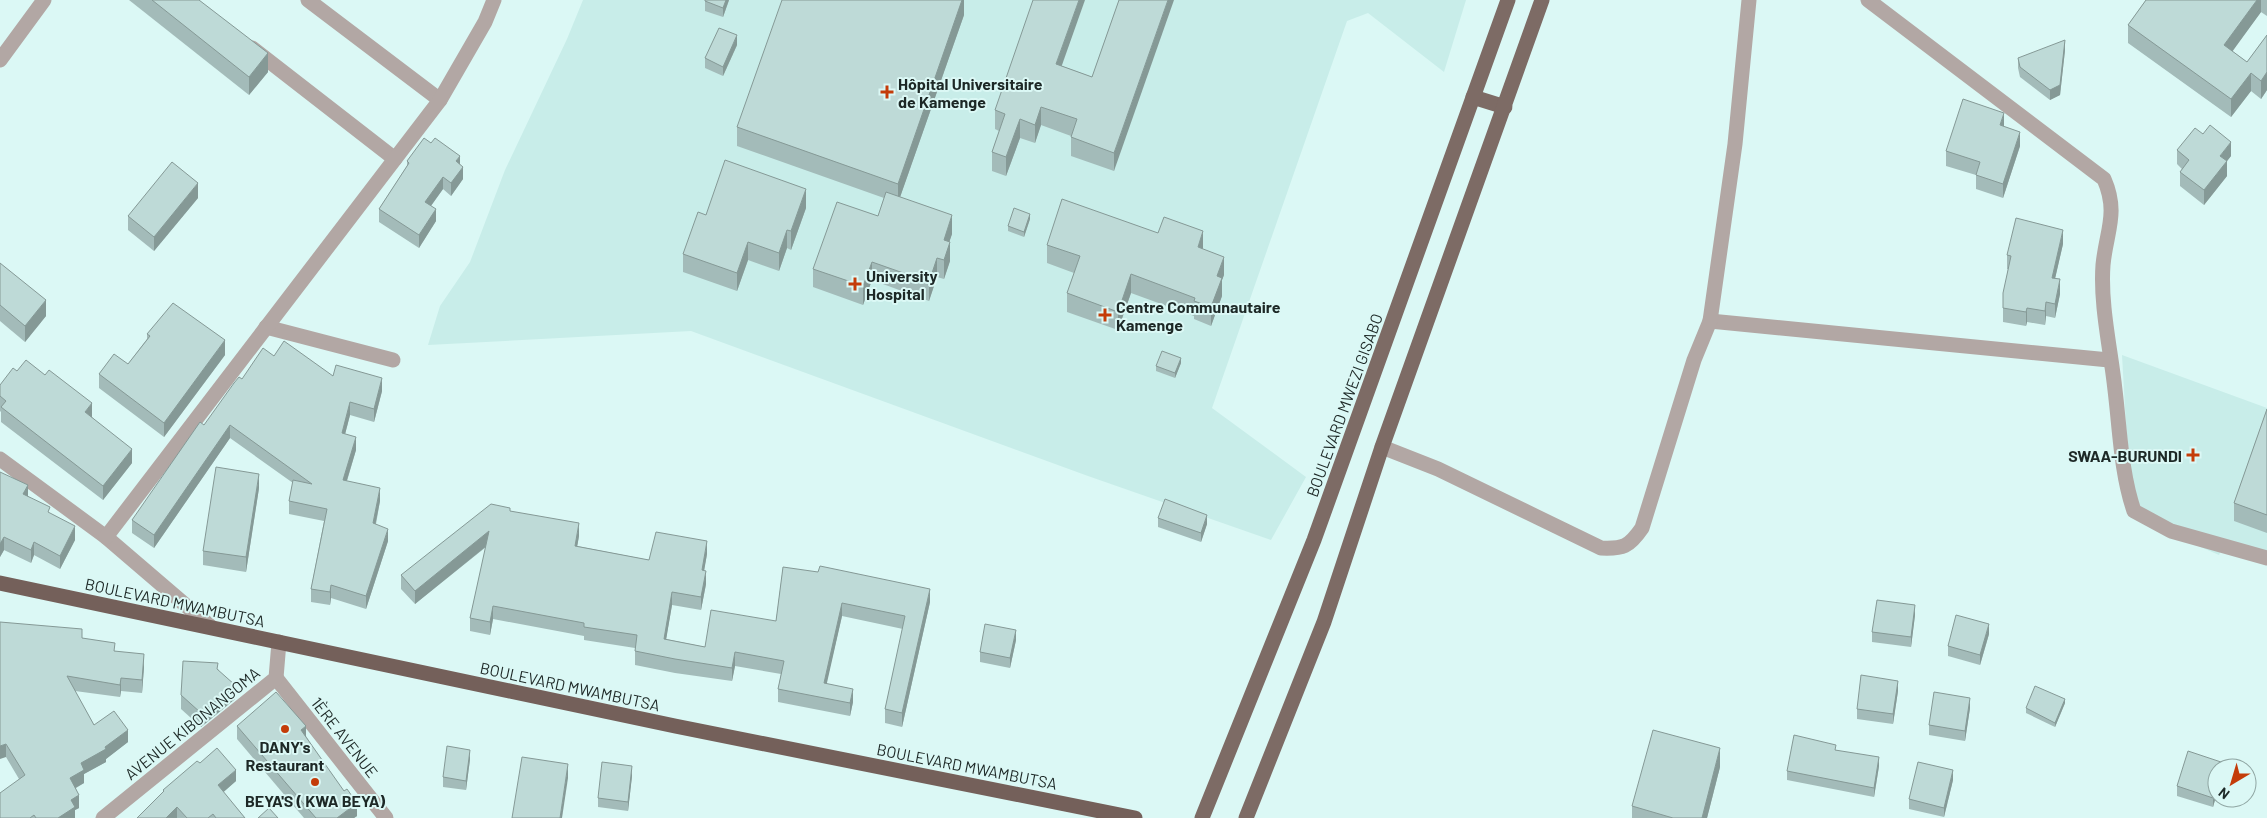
<svg xmlns="http://www.w3.org/2000/svg" width="2267" height="818" font-family="Barlow,sans-serif">
  <style>
    .built { fill: #c8ede9 }
    .lines { fill: none; stroke-linecap: round; stroke-linejoin: round }
    .minor { stroke: #b2a7a4; stroke-width: 15 }
    .primary { stroke: #7d6b65; stroke-width: 15 }
    .trunk { stroke: #74605a; stroke-width: 15 }
    .wall { fill: #a3bbb9 }
    .shaded-wall { fill: #859996 }
    .building { fill: #bedad7; stroke: #859996 }
    .poi-dot { fill: #c43c09; stroke: #dbf8f5; stroke-width: 2 }
    .labels { text-anchor: middle; dominant-baseline: central; stroke-width: 4; stroke-linejoin: round; paint-order: stroke }
    .poi-label { font-size: 16px; font-weight: bold; fill: #1d2826; stroke: #dbf8f5; text-anchor: start }
    .street-label { font-size: 16px; fill: #1d2826; stroke: #dbf8f5 }
  </style>
  <rect width="100%" height="100%" fill="#dbf8f5"/>
  <g class="built">
    <path d="M583 0H1466L1444 72 1368 13 1347 21 1212 408 1306 477 1271 540 1088 476 691 331 428 345 440 306 470 262 505 170 567 39Z"/>
    <path d="M2122 355 2267 408V561L2222 548 2219 555 2146 523 2132 483 2126 426Z"/>
  </g>
  <g class="lines">
    <g class="minor">
      <path d="M308 0 440 100"/>
      <path d="M1868 0 2104 179C2119 213 2106 232 2103 265 2100 305 2111 351 2115 390 2120 431 2121 473 2134 511L2171 531 2267 558"/>
      <path d="M252 48 395 159"/>
      <path d="M0 60 44 0"/>
      <path d="M1710 321 2109 360"/>
      <path d="M266 327 393 360"/>
      <path d="M1382 447 1438 469 1601 548C1623 549 1629 547 1642 528L1694 360 1710 321 1735 144 1749 0"/>
      <path d="M0 459 106 537 211 627"/>
      <path d="M106 537 440 100 485 22 494 0"/>
      <path d="M276 678 386 818"/>
      <path d="M103 818 276 678 279 642"/>
    </g>
    <g class="primary">
      <path d="M1473 97 1505 107"/>
      <path d="M1202 818 1314 540 1508 0"/>
      <path d="M1246 818 1324 622 1382 447 1542 0"/>
    </g>
    <path class="trunk" d="M0 583 675 726 1135 818"/>
  </g>
  <g class="wall">
    <path d="M129 0H199L268 72 249 95Z"/>
    <path d="M729 0 723 17 705 11V1Z"/>
    <path d="M964 0V15L900 197 952 234 949 242 950 261 944 279 937 277 929 301 872 280 863 305 813 287V269L878 216 884 198 737 146V127Z"/>
    <path d="M1119 0 1114 171 1071 156V136L1041 125 1035 143 1020 138 1006 176 992 171V152L999 131 995 129V110L1062 66 1092 77Z"/>
    <path d="M2146 0H2267V16L2261 12 2232 51 2247 62 2267 35V90L2261 99 2251 91 2231 117 2128 43V25Z"/>
    <path d="M737 45 723 76 705 68V58Z"/>
    <path d="M2065 50 2060 95 2050 100 2020 77 2018 68V58Z"/>
    <path d="M2004 127 2020 146 2003 198 1976 189V175L1946 166V151Z"/>
    <path d="M2177 150 2231 156 2227 161V176L2204 205 2180 186V172L2182 169 2177 164Z"/>
    <path d="M407 161 460 164 463 179 451 196 443 189 431 206 436 221 419 248 379 222V209L407 166Z"/>
    <path d="M198 198 154 251 128 230V216Z"/>
    <path d="M806 208 791 250 787 248 779 271 748 260 737 291 683 272V254L706 215Z"/>
    <path d="M1030 219 1024 237 1008 231V226Z"/>
    <path d="M2063 244 2055 278 2060 294 2055 318 2046 316 2045 325 2027 322 2026 326 2003 322V308L2008 269H2007V255Z"/>
    <path d="M1047 245 1203 249 1224 275 1222 280V296L1211 326 1194 319V316L1131 293 1118 330 1067 312V293L1074 273 1047 263Z"/>
    <path d="M0 263 46 316 25 342 0 321Z"/>
    <path d="M147 334 225 355 164 437 99 388V374L128 364 147 339Z"/>
    <path d="M274 356 333 376 382 391 374 422 350 415 345 434 356 450 347 481 380 501 376 524 388 541 366 609 331 598 330 605 311 602V589L324 521 289 514V501L293 483 230 438 154 548 132 533V520L204 425 242 379Z"/>
    <path d="M1181 363 1175 378 1156 371V366Z"/>
    <path d="M17 371 92 417 132 463 103 500 1 422V412L0 411V385Z"/>
    <path d="M2267 409V533L2234 521V503Z"/>
    <path d="M0 472 28 496 50 514 75 540 60 569 34 555 31 563 4 550 0 557Z"/>
    <path d="M259 488 246 572 203 565V551Z"/>
    <path d="M510 511 579 536 577 546 649 560 707 554 704 570 706 584 701 610 672 605 666 639 705 647 776 621 783 567 930 602 902 727 885 723V709L903 629 842 616 826 684 853 702 850 716 778 702V689L781 674 735 666 732 681 675 673 635 665V648L584 640V636L493 619 490 635 470 631V618L486 547 415 604 401 589V575Z"/>
    <path d="M1158 518 1207 524 1201 542 1158 527Z"/>
    <path d="M1915 615 1911 647 1872 642V632Z"/>
    <path d="M0 622 82 638 115 651 144 667 142 693 121 691 120 697 75 691 94 725 128 742 106 759V762L84 774V783L76 788 79 808 75 810V818H0L19 779 6 757Z"/>
    <path d="M1989 634 1980 665 1948 656V646Z"/>
    <path d="M1016 640 1010 668 980 662V652Z"/>
    <path d="M218 669 235 699 201 727 181 709V695Z"/>
    <path d="M1898 691 1893 724 1857 719V709Z"/>
    <path d="M2065 703 2055 727 2026 713V708Z"/>
    <path d="M1970 708 1965 741 1929 735V725Z"/>
    <path d="M237 726 306 736 357 816 354 818H304L237 739Z"/>
    <path d="M1836 750 1879 766 1874 797 1787 780V771Z"/>
    <path d="M470 759 466 790 443 787V777Z"/>
    <path d="M200 763 236 781 223 792 245 818H137L163 792V790Z"/>
    <path d="M1720 767 1707 818H1632V806Z"/>
    <path d="M2224 768 2213 807 2177 796V786Z"/>
    <path d="M632 776 628 811 598 807V798Z"/>
    <path d="M1953 780 1944 817 1909 809V799Z"/>
  </g>
  <g class="shaded-wall">
    <path d="M726 0H729L723 17V8Z"/>
    <path d="M962 0H964V15L898 203V184Z"/>
    <path d="M1079 0H1085L1056 82V64Z"/>
    <path d="M1168 0H1174L1114 171V153Z"/>
    <path d="M2257 0H2261V12L2224 63V45Z"/>
    <path d="M737 35V45L723 76V67Z"/>
    <path d="M2065 40V50L2060 95 2050 100V90Z"/>
    <path d="M268 53V72L249 95V77Z"/>
    <path d="M2267 72V90L2261 99V81Z"/>
    <path d="M2251 73V91L2231 117V99Z"/>
    <path d="M1041 107V125L1035 143V125Z"/>
    <path d="M2004 113V127L2000 125Z"/>
    <path d="M1020 119V138L1006 176V157Z"/>
    <path d="M2020 132V146L2003 198V184Z"/>
    <path d="M2231 142V156L2220 170V156Z"/>
    <path d="M460 156V168L456 161Z"/>
    <path d="M2227 161V176L2204 205V190Z"/>
    <path d="M463 167V179L451 196V183Z"/>
    <path d="M443 177V189L425 214V202Z"/>
    <path d="M198 183V198L154 251V237Z"/>
    <path d="M806 189V208L791 250V231Z"/>
    <path d="M436 209V221L419 248V235Z"/>
    <path d="M1030 214V219L1024 237V232Z"/>
    <path d="M952 215V234L944 258V240Z"/>
    <path d="M787 230V248L779 271V253Z"/>
    <path d="M2063 230V244L2052 292V278Z"/>
    <path d="M1203 231V250L1198 247Z"/>
    <path d="M748 242V260L737 291V273Z"/>
    <path d="M950 242V261L944 279V260Z"/>
    <path d="M1224 257V275L1222 280V296L1211 326V307L1217 276Z"/>
    <path d="M937 258V277L929 301V282Z"/>
    <path d="M872 262V280L863 305V286Z"/>
    <path d="M1131 274V293L1118 330V312Z"/>
    <path d="M2060 279V294L2055 318V304Z"/>
    <path d="M46 300V316L25 342V326Z"/>
    <path d="M2046 302V316L2045 325V311Z"/>
    <path d="M2027 308V322L2026 326V312Z"/>
    <path d="M225 340V355L164 437V423Z"/>
    <path d="M1181 358V363L1175 378V373Z"/>
    <path d="M382 378V391L374 422V409Z"/>
    <path d="M350 402V415L342 446V433Z"/>
    <path d="M92 403V418L85 412Z"/>
    <path d="M230 425V438L154 548V535Z"/>
    <path d="M356 437V450L343 493V480Z"/>
    <path d="M132 449V463L103 500V486Z"/>
    <path d="M259 474V488L246 572V557Z"/>
    <path d="M28 485V498L23 494Z"/>
    <path d="M380 488V501L373 536V523Z"/>
    <path d="M1207 515V524L1201 542V533Z"/>
    <path d="M579 523V536L575 559V546Z"/>
    <path d="M75 526V540L60 569V556Z"/>
    <path d="M388 529V541L366 609V596Z"/>
    <path d="M489 531V544L415 604V591Z"/>
    <path d="M4 537V550L0 557V544Z"/>
    <path d="M707 541V554L702 583V570Z"/>
    <path d="M34 542V555L31 563V550Z"/>
    <path d="M706 571V584L701 610V597Z"/>
    <path d="M331 585V598L330 605V592Z"/>
    <path d="M930 589V602L902 727V713Z"/>
    <path d="M672 592V605L664 652V639Z"/>
    <path d="M842 603V616L824 696V683Z"/>
    <path d="M1915 605V615L1911 647V637Z"/>
    <path d="M493 606V619L490 635V622Z"/>
    <path d="M1989 624V634L1980 665V655Z"/>
    <path d="M1016 630V640L1010 668V658Z"/>
    <path d="M735 652V666L732 681V668Z"/>
    <path d="M144 654V667L142 693V680Z"/>
    <path d="M121 678V691L120 697V685Z"/>
    <path d="M1898 681V691L1893 724V714Z"/>
    <path d="M235 685V699L201 727V713Z"/>
    <path d="M853 689V702L850 716V703Z"/>
    <path d="M1970 698V708L1965 741V731Z"/>
    <path d="M2065 699V703L2055 727V723Z"/>
    <path d="M306 726V740L301 730Z"/>
    <path d="M128 730V742L106 759V762L84 774V783L70 791V778L81 763Z"/>
    <path d="M6 744V757L0 759V746Z"/>
    <path d="M1720 748V767L1707 818H1702Z"/>
    <path d="M470 750V759L466 790V781Z"/>
    <path d="M1879 757V766L1874 797V788Z"/>
    <path d="M568 764V778L562 818H560Z"/>
    <path d="M632 766V776L628 811V802Z"/>
    <path d="M236 770V781L218 797V785Z"/>
    <path d="M1953 770V780L1944 817V808Z"/>
    <path d="M2217 784V793L2213 807V798Z"/>
    <path d="M79 795V808L75 810V818H58L71 800Z"/>
    <path d="M357 803V816L354 818H337Z"/>
    <path d="M177 807V818H166Z"/>
  </g>
  <g class="building">
    <path d="M152 0H199L268 53 249 77Z"/>
    <path d="M705 0H726L723 8 705 1Z"/>
    <path d="M782 0H962L898 184 737 127Z"/>
    <path d="M1033 0H1079L1056 64 1092 77 1119 0H1168L1114 153 1071 137 1077 119 1041 107 1035 125 1020 119 1006 157 992 152 1005 114 995 110Z"/>
    <path d="M2146 0H2257L2224 45 2247 62 2267 35V72L2261 81 2251 73 2231 99 2128 25Z"/>
    <path d="M719 28 737 35 723 67 705 58Z"/>
    <path d="M2065 40 2060 85 2050 90 2020 67 2018 58Z"/>
    <path d="M1963 99 2004 113 2000 125 2020 132 2003 184 1976 175 1980 162 1946 151Z"/>
    <path d="M2210 125 2231 142 2220 156 2227 161 2204 190 2180 172 2189 160 2177 150 2195 128 2203 134Z"/>
    <path d="M424 138 431 143 435 138 460 156 456 161 463 167 451 183 443 177 425 202 436 209 419 235 379 209 409 163 407 161Z"/>
    <path d="M725 160 806 189 791 231 787 230 779 253 748 242 737 273 683 254 698 212 706 215Z"/>
    <path d="M172 162 198 183 154 237 128 216Z"/>
    <path d="M886 192 952 215 944 240 950 242 944 260 937 258 929 282 872 262 863 286 813 269 837 202 878 216Z"/>
    <path d="M1062 199 1158 233 1164 217 1203 231 1198 247 1224 257 1217 276 1222 278 1211 307 1194 301 1195 298 1131 274 1118 312 1067 293 1080 256 1047 245Z"/>
    <path d="M1014 208 1030 214 1024 232 1008 226Z"/>
    <path d="M2016 218 2063 230 2052 278 2060 279 2055 304 2046 302 2045 311 2027 308 2026 312 2003 308V293L2011 256 2007 255Z"/>
    <path d="M0 263 46 300 25 326 0 305Z"/>
    <path d="M173 303 225 340 164 423 99 374 114 354 128 364 150 336 147 334Z"/>
    <path d="M284 341 333 376 336 365 382 378 374 409 350 402 342 433 356 437 343 480 380 488 373 523 388 529 366 596 331 585 330 592 311 589 327 509 289 501 293 480 312 484 230 425 154 535 132 520 200 422 204 425 234 383 239 377 242 379 263 348 274 356Z"/>
    <path d="M1162 351 1181 358 1175 373 1156 366Z"/>
    <path d="M26 360 45 375 49 370 92 403 85 412 132 449 103 486 1 407 6 401 0 396V385L13 368 17 371Z"/>
    <path d="M2267 409V515L2234 503Z"/>
    <path d="M216 467 259 474 246 557 203 551Z"/>
    <path d="M0 472 28 485 23 494 50 507 48 512 75 526 60 556 34 542 31 550 4 537 0 544Z"/>
    <path d="M1165 499 1207 515 1201 533 1158 518Z"/>
    <path d="M491 504 510 508V511L579 523 575 546 649 560 656 532 707 541 702 570 706 571 701 597 672 592 664 639 705 647 711 610 776 621 783 567 818 572 820 566 930 589 902 713 885 709 905 616 842 603 824 683 853 689 850 703 778 689 784 661 735 652 732 668 675 659 635 651 637 635 584 627V623L493 606 490 622 470 618 489 531 415 591 401 575Z"/>
    <path d="M1877 600 1915 605 1911 637 1872 632Z"/>
    <path d="M1956 615 1989 624 1980 655 1948 646Z"/>
    <path d="M0 622 82 629V638L115 643 114 651 144 654 142 680 121 678 120 685 67 676 94 725 114 711 128 730 105 747 106 749 81 763 84 770 70 778 79 795 71 800 75 807 58 818H36L34 815 30 818H0V793L25 775 6 744 0 746Z"/>
    <path d="M985 624 1016 630 1010 658 980 652Z"/>
    <path d="M183 661 218 663 217 669 235 685 201 713 181 695Z"/>
    <path d="M1861 675 1898 681 1893 714 1857 709Z"/>
    <path d="M2035 686 2065 699 2055 723 2026 708Z"/>
    <path d="M276 692 306 726 301 730 344 791 347 789 357 803 337 818H316L237 726Z"/>
    <path d="M1934 692 1970 698 1965 731 1929 725Z"/>
    <path d="M1653 730 1720 748 1702 818H1673L1632 806Z"/>
    <path d="M1794 735 1836 745 1835 750 1879 757 1874 788 1787 771Z"/>
    <path d="M447 746 470 750 466 781 443 777Z"/>
    <path d="M217 748 236 770 218 785 245 818H216L213 814 208 818H187L177 807 166 818H137L164 791 163 790 197 761 200 763Z"/>
    <path d="M2188 751 2224 763 2222 768H2217V784L2213 798 2177 786Z"/>
    <path d="M522 757 568 764 560 818H512Z"/>
    <path d="M602 762 632 766 628 802 598 798Z"/>
    <path d="M1918 762 1953 770 1944 808 1909 799Z"/>
    <path d="M269 808 278 818H258Z"/>
  </g>
  <g class="poi-dot">
    <path d="M884.5 84.5h5v5h5v5h-5v5h-5v-5h-5v-5h5z"/>
    <path d="M852.5 276.5h5v5h5v5h-5v5h-5v-5h-5v-5h5z"/>
    <path d="M1102.5 307.5h5v5h5v5h-5v5h-5v-5h-5v-5h5z"/>
    <path d="M2190.5 447.5h5v5h5v5h-5v5h-5v-5h-5v-5h5z"/>
    <circle cx="285" cy="729" r="5"/>
    <circle cx="315" cy="782" r="5"/>
  </g>
  <g class="labels">
    <g class="poi-label">
      <text x="898" y="83">Hôpital Universitaire<tspan x="898" dy="18">de Kamenge</tspan></text>
      <text x="866" y="275">University<tspan x="866" dy="18">Hospital</tspan></text>
      <text x="1116" y="306">Centre Communautaire<tspan x="1116" dy="18">Kamenge</tspan></text>
      <text x="2182" y="455" text-anchor="end">SWAA-BURUNDI</text>
      <text x="285" y="746" text-anchor="middle">DANY's<tspan x="285" dy="18">Restaurant</tspan></text>
      <text x="315" y="800" text-anchor="middle">BEYA'S ( KWA BEYA)</text>
    </g>
    <g class="street-label">
      <text transform="translate(1344 405) rotate(-70)">BOULEVARD MWEZI GISABO</text>
      <text transform="translate(175 602) rotate(12)">BOULEVARD MWAMBUTSA</text>
      <text transform="translate(570 686) rotate(12)">BOULEVARD MWAMBUTSA</text>
      <text transform="translate(192 723) rotate(-39)">AVENUE KIBONANGOMA</text>
      <text transform="translate(345 737) rotate(52)">1ÈRE AVENUE</text>
      <text transform="translate(967 766) rotate(11)">BOULEVARD MWAMBUTSA</text>
    </g>
  </g>
  <g transform="translate(2232 783) rotate(218)"><circle r="24" fill="#dbf8f5" stroke="#8fa5a2"/>
  <path d="M0-4L9 19L0 12L-9 19Z" fill="#c43c09"/>
  <text y="-8" font-size="14" font-weight="bold" text-anchor="middle" fill="#1d2826">N</text>
  </g>
</svg>
